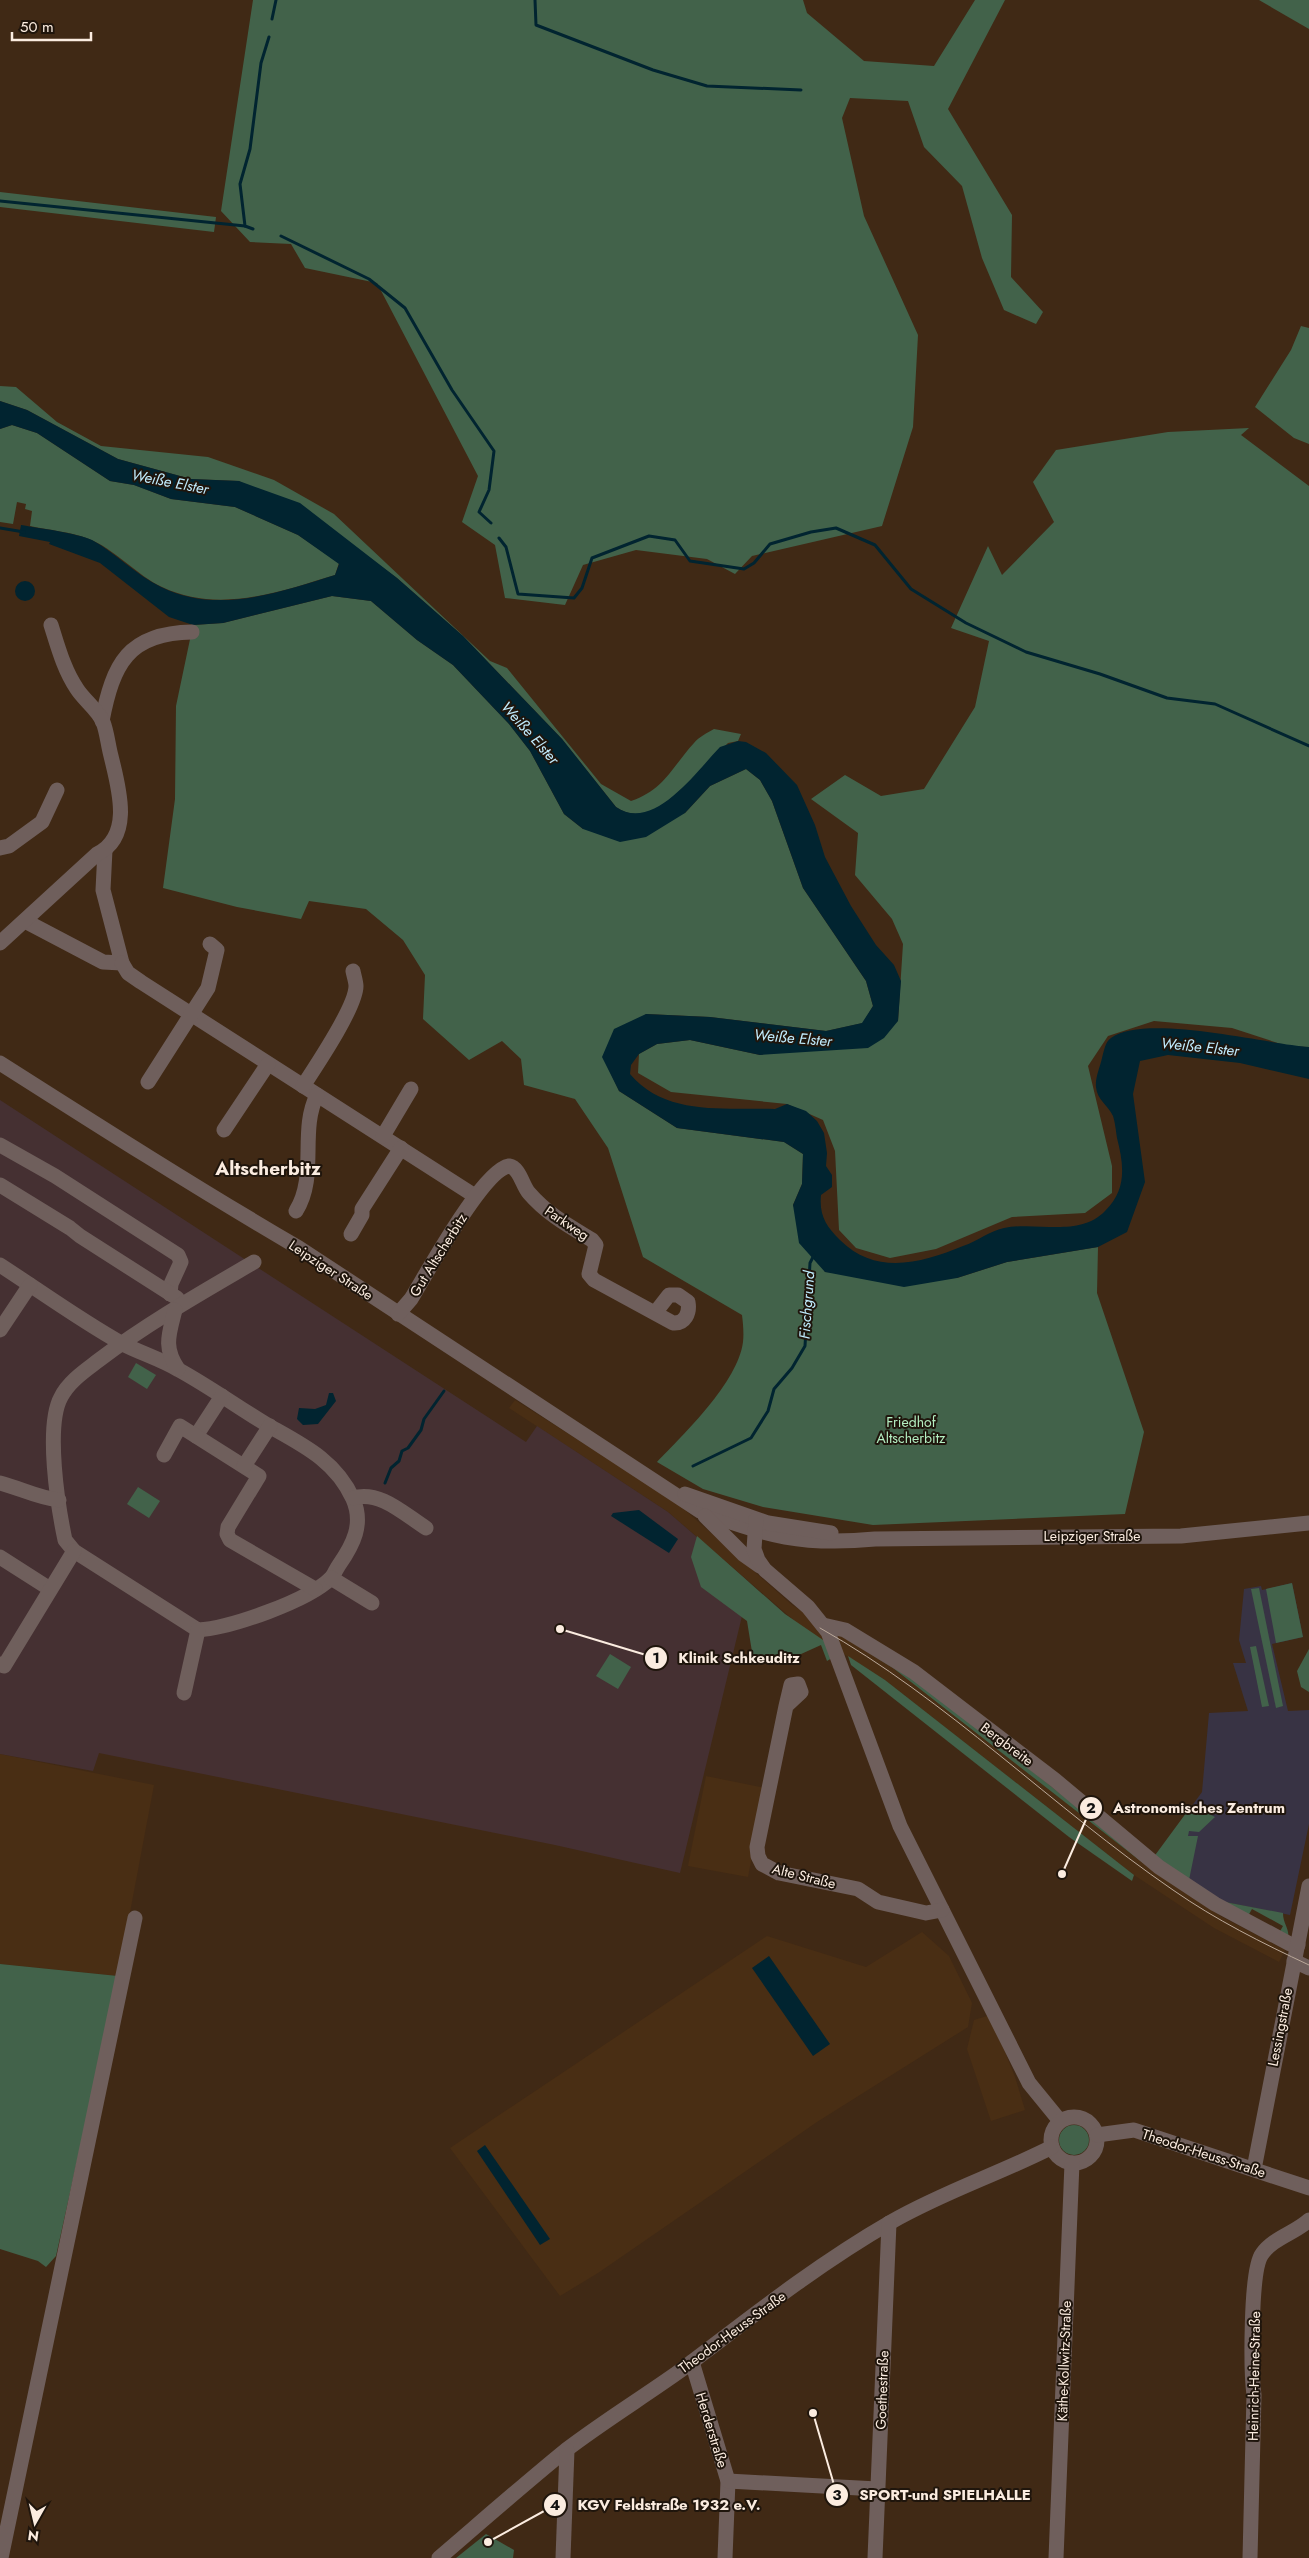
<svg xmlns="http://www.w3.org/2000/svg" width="1309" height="2558" font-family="Jost,sans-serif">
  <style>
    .built { fill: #492e14 }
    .education { fill: #383344 }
    .medical { fill: #453032 }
    .green { fill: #42624a }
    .water { fill: #012430 }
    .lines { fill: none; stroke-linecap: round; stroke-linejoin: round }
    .stream { stroke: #012430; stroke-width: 3 }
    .minor { stroke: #6f5f5c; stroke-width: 15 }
    .tram { stroke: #bba99a; stroke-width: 1 }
    .labels { text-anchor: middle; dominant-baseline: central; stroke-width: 4; stroke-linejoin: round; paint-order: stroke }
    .street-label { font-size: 14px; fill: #fbece0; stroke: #1f150c }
    .park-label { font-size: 14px; fill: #b4efc2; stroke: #1f150c }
    .water-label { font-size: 15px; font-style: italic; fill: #c0ecfe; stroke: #1f150c }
    .district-label { font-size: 19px; font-weight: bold; fill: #fbece0; stroke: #1f150c }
    .leader { fill: none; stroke: #fbece0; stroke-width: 2 }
    .callout-dot { fill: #fbece0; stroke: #1f150c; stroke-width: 2 }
    .mark-label { font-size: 15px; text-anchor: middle; font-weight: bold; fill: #111 }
    .callout-label { font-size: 15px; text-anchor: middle; font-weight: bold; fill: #fbece0; stroke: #1f150c; stroke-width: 4; stroke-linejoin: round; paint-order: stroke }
  </style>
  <rect width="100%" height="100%" fill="#402915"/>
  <g class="built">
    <path d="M515 1400 676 1502 792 1605 893 1668 1167 1881 1222 1917 1285 1950 1279 1962 1214 1928 1134 1875 885 1680 804 1629 668 1512 509 1408Z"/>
    <path d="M0 1754 154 1785 118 1976 0 1964Z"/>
    <path d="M706 1776 765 1788 748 1877 688 1866Z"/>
    <path d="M922 1932 949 1956 972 2003 968 2027 817 2122 598 2273 560 2296 450 2148 767 1936 866 1967Z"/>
    <path d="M990 2015 1015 2077 1025 2110 991 2121 967 2049 974 2020Z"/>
  </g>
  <path class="education" d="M1292 1583 1303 1637 1272 1644 1288 1711 1309 1710V1824L1290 1915 1220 1901 1154 1858 1202 1792 1209 1713 1248 1711 1233 1663H1246L1239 1640 1244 1589 1261 1586 1262 1590Z"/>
  <path class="medical" d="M0 1100 526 1442 537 1426 668 1512 750 1583 680 1873 555 1845 99 1753 93 1771 0 1754Z"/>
  <g class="green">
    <path d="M253 0H803L807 13 864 61 934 66 975 0H1005L948 109 1012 215 1011 277 1043 312 1036 324 1004 310 982 258 962 186 924 147 908 101 850 98 842 118 864 216 918 335 913 427 882 526 752 556 735 574 707 559 636 550 583 565 565 605 505 598 495 545 462 522 478 476 377 283 305 268 291 244 250 242 221 211Z"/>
    <path d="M1259 0H1309V29Z"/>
    <path d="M0 192 216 217 214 232 0 207Z"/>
    <path d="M1301 326 1309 328V444L1294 438 1255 407 1291 350Z"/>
    <path d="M0 386 16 387 57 422 101 446 208 457 274 480 334 514 490 661 507 668 601 784 631 801C664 790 672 767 694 743 699 737 707 733 714 729L741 734 738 741 728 743C711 759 669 807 649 812 636 816 626 814 616 807L562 739 463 636 397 578 353 546 239 481 191 479 118 459 27 410 0 401Z"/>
    <path d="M12 425 37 433 110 481 134 485 171 499 235 507 298 535 339 563 335 575C279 592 219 614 162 587 138 576 113 548 89 539 71 532 49 530 30 526L32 511 25 509 26 504 17 502 13 524 0 522V429Z"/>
    <path d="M1249 428 1241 435 1309 486V1047L1287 1046 1232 1028 1154 1021 1108 1036 1088 1066 1112 1166V1193L1085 1213 1012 1217 936 1249 890 1258 856 1248 839 1230 835 1151 823 1120 787 1104 671 1092 638 1073 639 1054 657 1044 690 1040 760 1055 898 1021 903 944 892 919 855 875 858 833 811 799 845 775 881 796 924 789 975 707 989 641 951 628 988 546 1002 575 1054 522 1033 482 1056 450 1168 432Z"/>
    <path d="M332 596 371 601 417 640 453 665 509 724 530 751 564 814 583 829 685 813 710 786 746 769 760 780 772 801 803 888 866 981 873 1006 863 1023 826 1031 710 1017 646 1014 603 1057 619 1091 677 1128 784 1142 803 1154 802 1184 793 1205 825 1272 957 1278 1007 1262 1098 1247 1097 1293 1144 1432 1125 1514 873 1525 763 1507 703 1489 657 1462C684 1434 738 1382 743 1342 744 1333 743 1323 742 1315L643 1257 608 1148 575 1099 524 1085 521 1059 502 1041 469 1060 423 1019 425 975 403 940 366 909 309 901 301 919 237 907 163 888 175 799 176 706 193 625 223 623Z"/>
    <path d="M136 1363 156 1375 147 1389 128 1377Z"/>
    <path d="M138 1487 160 1501 149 1518 127 1504Z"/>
    <path d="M697 1536 785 1614 826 1642 832 1658 827 1661 821 1645 779 1664 753 1658 747 1621 701 1587 691 1557Z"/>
    <path d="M1292 1583 1303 1637 1276 1643 1266 1589Z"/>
    <path d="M1259 1588 1283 1706 1276 1708 1251 1589Z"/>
    <path d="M1256 1646 1269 1706 1262 1707 1250 1647Z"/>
    <path d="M1309 1649V1692L1301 1687 1297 1671Z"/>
    <path d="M610 1654 631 1667 618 1689 596 1676Z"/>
    <path d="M870 1654 931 1690 1144 1861 1143 1863 893 1668Z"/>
    <path d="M848 1656 885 1680 1134 1875 1132 1881 1069 1837 851 1665Z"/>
    <path d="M1192 1805 1215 1817 1199 1832 1189 1831 1188 1836H1198L1189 1880 1153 1858Z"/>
    <path d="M1220 1901 1283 1913C1283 1924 1290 1929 1288 1938L1279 1933 1283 1926 1252 1909 1248 1916Z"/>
    <path d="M0 1964 118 1976 56 2256 46 2267 38 2261 0 2249Z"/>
    <circle cx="1074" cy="2140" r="15"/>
    <path d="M486 2534 514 2550 513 2558H456Z"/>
  </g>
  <g class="water">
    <path d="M0 401 27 410 118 459 191 479 239 481 300 503 397 578 463 636 562 739 616 807C653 833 696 772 720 747L738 741 746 742 766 753 797 785 815 825 825 857 851 906 876 945 894 965 901 981 898 1021 884 1038 868 1048 760 1055 690 1040 657 1044 639 1054 631 1065 630 1074C666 1117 726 1107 775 1109L787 1104 806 1111 817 1121 824 1133 827 1153 826 1166 832 1175V1187L821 1195C819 1215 826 1226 840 1240 876 1276 922 1263 963 1246 978 1241 989 1231 1004 1228 1037 1221 1079 1238 1105 1211 1127 1190 1124 1165 1117 1138 1116 1131 1115 1122 1113 1116 1108 1105 1097 1100 1096 1087 1095 1078 1100 1067 1102 1058 1104 1051 1105 1042 1111 1038 1145 1013 1266 1044 1309 1047V1079L1240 1063 1168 1055 1140 1061 1133 1094 1145 1182 1127 1232 1098 1247 1007 1262 957 1278 904 1287 825 1272 799 1243 793 1205 802 1184 803 1154 784 1142 677 1128 619 1091 602 1057 614 1029 646 1014 710 1017 826 1031 862 1023 873 1006 866 981 803 888 772 801 760 780 746 769 710 786 685 813 646 837 620 842 583 829 564 814 530 751 509 724 453 665 417 640 371 601 332 596 223 623 193 625 169 617 100 563 49 544 50 542 19 536 21 525C38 528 77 533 92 540 116 553 136 575 161 587 217 615 280 592 335 575L339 564 298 535 235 507 171 499 134 485 110 481 37 433 12 425 0 429Z"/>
    <circle cx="25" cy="591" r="10"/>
    <path d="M329 1393H333L336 1401 318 1424 303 1425 297 1419 299 1408 315 1409 326 1405Z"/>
    <path d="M639 1510 678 1539 669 1553 611 1516 613 1513Z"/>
    <path d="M769 1956 830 2044 813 2056 752 1968Z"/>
    <path d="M485 2145 550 2239 540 2245 477 2151Z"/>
  </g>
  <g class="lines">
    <g class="stream">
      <path d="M535 0 536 25 653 70 707 86 801 90"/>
      <path d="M272 19 276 0"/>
      <path d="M0 201 245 226"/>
      <path d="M253 229 245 226 240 184 250 149 261 63 269 37"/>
      <path d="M281 236 369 279 405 308 452 390 494 451 489 490 479 512 491 523"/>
      <path d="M0 528 24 532"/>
      <path d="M499 538 506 547 518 594 574 598 582 588 592 558 649 536 675 540 690 561 744 569 754 563 770 544 811 532 836 528 875 545 911 589 966 623 1026 652 1100 674 1167 698 1215 704 1309 746"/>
      <path d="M693 1466 751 1438 768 1411 774 1389 792 1368 805 1346 810 1263 814 1255"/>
      <path d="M385 1483 391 1468 399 1461 402 1451 408 1448 421 1430 424 1419 444 1391"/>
    </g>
    <g class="minor">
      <path d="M102 721C113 664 128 633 192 632"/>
      <path d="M0 848 9 846 42 822 57 790"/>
      <path d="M25 921 103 962 122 963 103 890 105 850"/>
      <path d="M0 943 97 854C134 836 118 786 111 756 108 745 107 732 103 722 98 710 84 700 77 689 64 670 58 647 51 625"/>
      <path d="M122 963 128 973 141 982 475 1196"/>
      <path d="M0 1063C99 1126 198 1189 299 1248L700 1511C766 1536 803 1546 875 1539L1181 1536 1309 1523"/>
      <path d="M148 1082 208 988 217 950 210 944"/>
      <path d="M303 1086C316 1066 356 1007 356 986 356 982 354 976 353 971"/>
      <path d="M224 1130 268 1064"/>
      <path d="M383 1136 411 1089"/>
      <path d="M0 1145 55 1176 178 1255 181 1262 171 1284 170 1294"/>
      <path d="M0 1185 70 1228 80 1236 177 1298"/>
      <path d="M296 1211C318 1176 299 1131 317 1095"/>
      <path d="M351 1234 362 1215V1209L401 1148"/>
      <path d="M0 1265C40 1291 80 1320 121 1343 140 1353 161 1359 179 1370 210 1387 239 1408 269 1426 303 1445 336 1461 353 1499 364 1524 353 1545 339 1565 336 1569 334 1575 331 1578 308 1601 230 1628 198 1630L74 1551 65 1540C58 1507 45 1426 61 1397 69 1381 86 1370 99 1360 148 1323 201 1293 254 1262"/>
      <path d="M175 1310C169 1334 163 1347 178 1369"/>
      <path d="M398 1314 411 1299C427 1273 483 1170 509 1166 520 1168 522 1185 529 1193 547 1214 569 1226 592 1240L596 1245 589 1274 594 1280 673 1323C685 1324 690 1313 688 1302L678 1295H669L655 1313"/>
      <path d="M0 1330 30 1285"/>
      <path d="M196 1436 222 1396"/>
      <path d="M164 1455 180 1426 259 1476 228 1527 227 1534 230 1540 315 1589"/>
      <path d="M244 1466 270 1426"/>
      <path d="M0 1483C20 1488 38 1498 59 1500"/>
      <path d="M685 1494 768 1523 831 1533"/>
      <path d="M353 1498C380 1490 404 1514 426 1528"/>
      <path d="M705 1516 743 1554 760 1566"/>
      <path d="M756 1520 754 1549 758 1560 765 1570 808 1607 828 1632 900 1826 1029 2083 1060 2121"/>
      <path d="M0 1557 50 1589"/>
      <path d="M331 1578 372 1603"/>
      <path d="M823 1625 845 1630 914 1672 1055 1780 1159 1867 1215 1904 1290 1944 1298 1945"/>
      <path d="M0 1664 4 1666 74 1551"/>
      <path d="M184 1693 198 1630"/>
      <path d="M786 1706 791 1685 798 1684 801 1692 786 1706 757 1847 758 1856 762 1864 779 1873 858 1889 878 1902 926 1913 942 1910"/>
      <path d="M1294 1961 1309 1968"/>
      <circle cx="1074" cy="2140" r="23"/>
      <path d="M1097 2135 1134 2130 1309 2188"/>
      <path d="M1254 2169 1309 1886"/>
      <path d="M692 2362 728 2481 725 2558"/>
      <path d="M728 2481 877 2489"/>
      <path d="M1 2558 135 1918"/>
      <path d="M439 2558C481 2522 523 2485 566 2450 604 2421 645 2396 684 2368 751 2317 818 2264 891 2222 943 2192 999 2174 1052 2147"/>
      <path d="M563 2558 567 2450"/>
      <path d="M875 2558 889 2223"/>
      <path d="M1056 2558 1072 2163"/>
      <path d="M1250 2558 1254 2395C1251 2373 1250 2270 1262 2254 1273 2238 1295 2233 1309 2220"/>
    </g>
    <path class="tram" d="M820 1628C948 1700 1052 1807 1173 1890 1216 1920 1262 1943 1309 1965"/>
  </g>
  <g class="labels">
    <g class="street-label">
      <text transform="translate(567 1223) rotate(34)">Parkweg</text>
      <text transform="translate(438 1255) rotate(-58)">Gut Altscherbitz</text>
      <text transform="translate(331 1270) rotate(33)">Leipziger Straße</text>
      <text x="1092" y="1536">Leipziger Straße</text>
      <text transform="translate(1007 1744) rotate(37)">Bergbreite</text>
      <text transform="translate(804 1876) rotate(14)">Alte Straße</text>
      <text transform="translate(1280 2027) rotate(-79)">Lessingstraße</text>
      <text transform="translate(1204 2153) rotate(18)">Theodor-Heuss-Straße</text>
      <text transform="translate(732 2332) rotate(-36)">Theodor-Heuss-Straße</text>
      <text transform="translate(1064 2361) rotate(-88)">Käthe-Kollwitz-Straße</text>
      <text transform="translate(1254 2376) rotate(-89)">Heinrich-Heine-Straße</text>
      <text transform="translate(882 2390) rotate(-88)">Goethestraße</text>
      <text transform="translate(712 2430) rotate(73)">Herderstraße</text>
    </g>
    <g class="park-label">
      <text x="911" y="1422">Friedhof<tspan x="911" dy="16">Altscherbitz</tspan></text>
    </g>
    <g class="water-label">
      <text transform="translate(170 482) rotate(11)">Weiße Elster</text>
      <text transform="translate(530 733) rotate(48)">Weiße Elster</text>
      <text transform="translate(793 1038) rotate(5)">Weiße Elster</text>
      <text transform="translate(1200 1047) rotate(6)">Weiße Elster</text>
      <text transform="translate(807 1305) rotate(-86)">Fischgrund</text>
    </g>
    <g class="district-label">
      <text x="268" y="1168">Altscherbitz</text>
    </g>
  </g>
  <path class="leader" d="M560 1629L656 1658M1062 1874L1091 1808M813 2413L837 2495M488 2542L555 2505"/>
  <g class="callout-dot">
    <circle cx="560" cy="1629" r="5"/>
    <circle cx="1062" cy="1874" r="5"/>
    <circle cx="813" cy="2413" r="5"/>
    <circle cx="488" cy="2542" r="5"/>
    <circle cx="656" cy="1658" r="12"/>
    <circle cx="1091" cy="1808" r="12"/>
    <circle cx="837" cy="2495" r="12"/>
    <circle cx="555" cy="2505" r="12"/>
  </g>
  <g class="mark-label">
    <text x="656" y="1663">1</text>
    <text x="1091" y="1813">2</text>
    <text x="837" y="2500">3</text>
    <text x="555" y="2510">4</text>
  </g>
  <g class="callout-label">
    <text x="739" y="1663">Klinik Schkeuditz</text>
    <text x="1199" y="1813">Astronomisches Zentrum</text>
    <text x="945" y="2500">SPORT-und SPIELHALLE</text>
    <text x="669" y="2510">KGV Feldstraße 1932 e.V.</text>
  </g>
  <g transform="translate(35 2523) rotate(188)" stroke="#1f150c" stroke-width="4" paint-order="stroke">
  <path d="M0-4L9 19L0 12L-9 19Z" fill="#fbece0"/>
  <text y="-8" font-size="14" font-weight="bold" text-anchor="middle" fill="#fbece0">N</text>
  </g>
  <path d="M12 32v8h79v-8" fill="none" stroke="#fbece0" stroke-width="2.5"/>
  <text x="20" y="32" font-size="15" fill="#fbece0" stroke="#1f150c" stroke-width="4" paint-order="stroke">50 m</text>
</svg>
